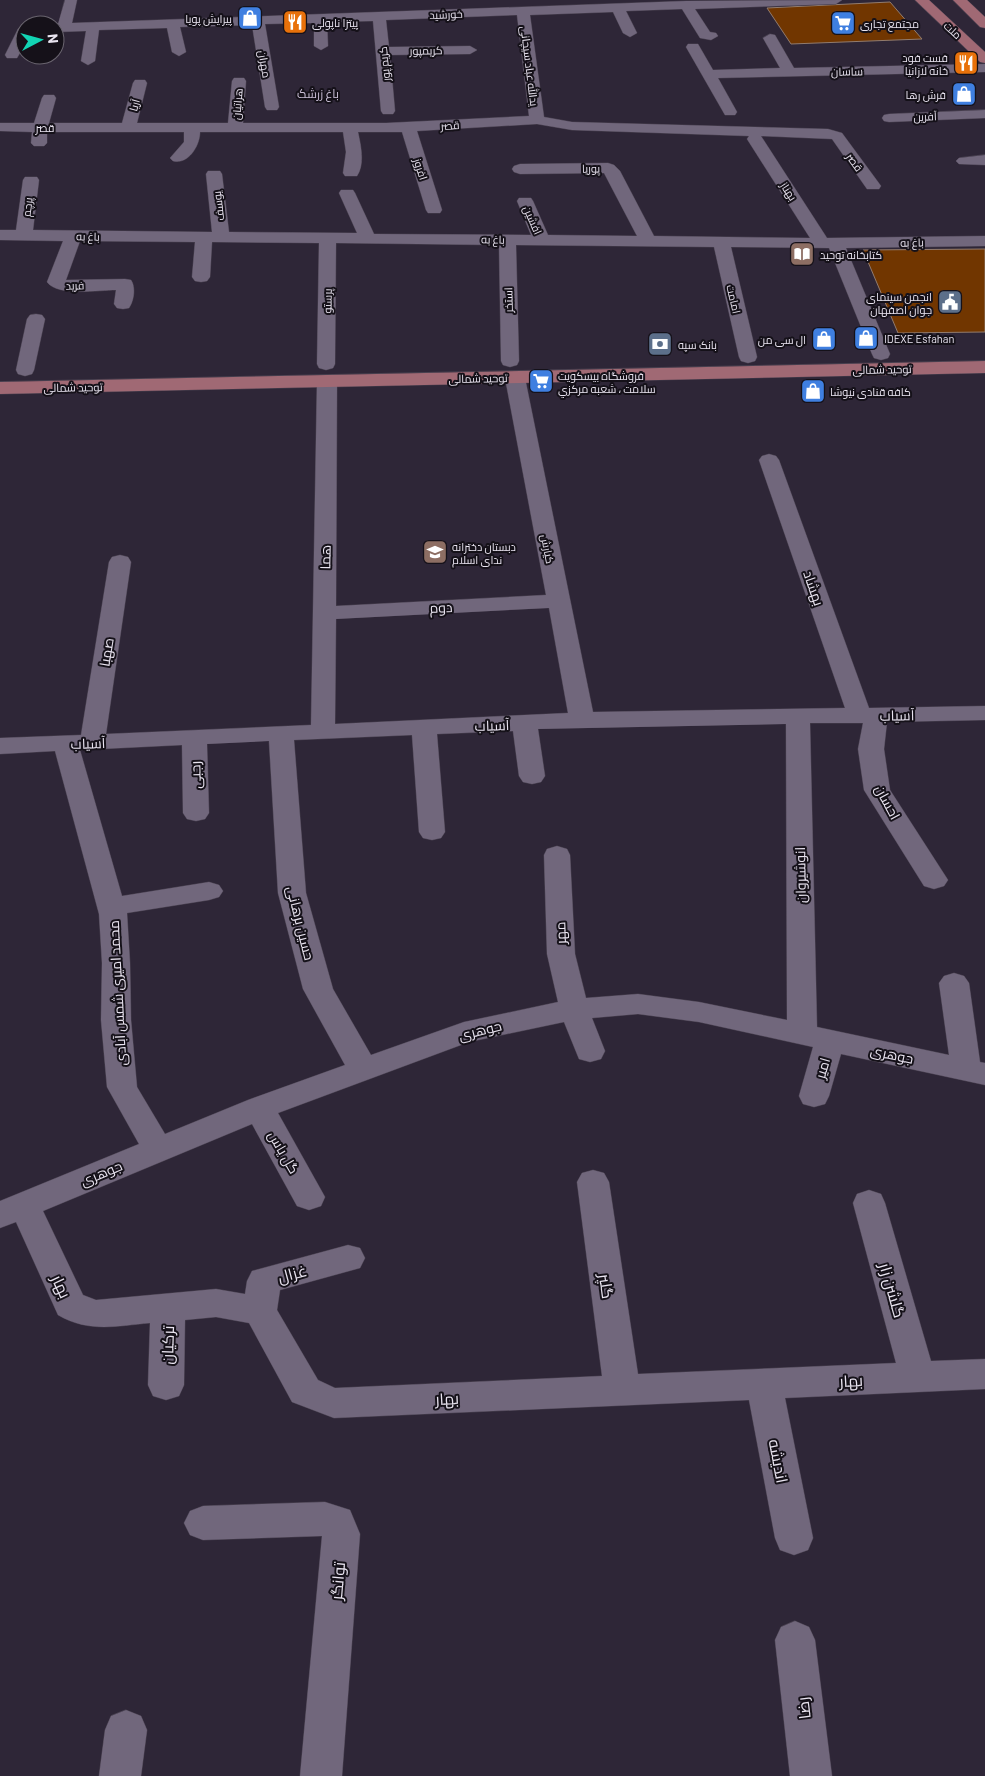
<svg xmlns="http://www.w3.org/2000/svg" width="985" height="1776" font-family="Barlow,Cairo,sans-serif">
  <style>
    .building { fill: #713600; stroke: #927c6e }
    .lines { fill: none; stroke-linecap: round; stroke-linejoin: round }
    .minor-casing { stroke: #494150; stroke-width: 1 }
    .major-casing { stroke: #494150; stroke-width: 1 }
    .minor { fill: #71677c; fill-rule: evenodd }
    .major { fill: #a06974; fill-rule: evenodd }
    .labels { text-anchor: middle; dominant-baseline: central; stroke-width: 4; stroke-linejoin: round; paint-order: stroke }
    .far-street-label { font-size: 11px; fill: #e9e4f0; stroke: #151119 }
    .far-poi-label { font-size: 11px; fill: #e9e4f0; stroke: #151119; text-anchor: start }
    .far-neighbourhood-label { font-size: 12px; fill: #cabfd6; stroke: #151119 }
    .street-label { font-size: 14px; fill: #e9e4f0; stroke: #151119 }
    .near-street-label { font-size: 16px; fill: #e9e4f0; stroke: #151119 }
  </style>
  <rect width="100%" height="100%" fill="#2e2637"/>
  <g class="building">
    <path d="M890 2 922 39 791 44 767 8Z"/>
    <path d="M985 249V332L898 333 863 250Z"/>
  </g>
  <g class="lines">
    <defs>
      <g id="minor">
        <path d="M65 0H77L72 23 686 1 842 0 836 4 695 9 710 32 716 33 718 36 711 40 700 38 682 9 626 11 637 33 630 37 623 33 613 12 530 15 544 117 572 122 828 129 842 133 881 186 879 189H867L832 139 761 136 827 238 985 236V246L846 248 890 354 888 358 881 360 874 358 872 354 829 248 731 247 757 357 755 361 748 363 741 361 739 357 714 247 516 245 519 361 517 365 510 367 503 365 501 361 499 245 336 243 335 364 333 368 326 370 319 368 317 364 319 243 212 242 210 277 207 281 201 282 195 281 192 277 195 242 80 241 66 280 125 279 131 280C136 287 134 301 129 308L123 309 117 308 114 304 116 290C99 290 58 297 47 282L63 241 0 240V230H16L23 180 25 177H37L39 180 33 230 212 232 206 174 208 171H220L222 174 229 232 357 233 339 193 341 190H353L355 193 374 234 531 235 517 201 519 198H531L533 201 548 235 637 236 604 173 520 174 514 172 512 169 514 166 520 164 608 163 614 165 620 171 654 236 810 238 747 139 749 136 572 130 537 124 417 131 442 210 440 213H428L426 210 402 132H358C361 146 365 164 357 176H345L343 173 346 152 343 132H200C200 146 188 165 173 161L170 158 184 142V132H47V143L44 146H34L31 143 32 132 0 131V123H34L42 98 44 95H54L56 98 49 123H122L133 83 135 80H145L147 83 137 123H228L232 81 234 78H244L246 81 243 123H386L529 116 517 15 386 20 389 47 470 46 477 50 470 54 390 55 395 111 393 114H383L381 111 373 21 327 22 328 46 321 50 314 46V23L265 24 279 107 277 110H267L265 107 252 25 180 27 186 52 179 56 172 52 167 28 99 30 95 61 88 65 81 61 86 31 55 32V25H51L58 24Z"/>
        <path d="M25 25C25 38 24 47 17 58H7L5 55 18 29Z"/>
        <path d="M770 34 775 35 794 68 985 64V72L718 78 737 112 735 115H725L686 47 688 44H698L713 70 780 68 763 38Z"/>
        <path d="M985 110V118L889 122 884 121 882 118 884 115 889 114Z"/>
        <path d="M985 155V165L959 164 956 161 959 158Z"/>
        <path d="M36 314 42 315 45 319 34 370 32 374 25 376 18 374 16 370 27 319 30 315Z"/>
        <path d="M515 372 522 374 525 378 593 712 845 708 759 460 762 456 769 454 776 456 779 460 869 708 985 706V720L887 722 884 749 890 790 948 880 944 886 934 889 924 886 864 790 858 749 863 723H810L817 1027 949 1055 939 983 944 976 954 973 964 976 969 983 980 1062 985 1063V1085L841 1054 829 1096 825 1104 814 1107 803 1104 799 1096 813 1047 699 1022 638 1014 592 1018 605 1051 601 1059 590 1062 579 1059 564 1022 469 1042 278 1113 325 1197 321 1206 309 1210 297 1206 252 1124 43 1211 83 1295 96 1300 216 1289 245 1294 247 1281 252 1271 348 1245 360 1248 365 1258 360 1268 280 1290 277 1310 318 1380 335 1388 602 1376 577 1182 582 1173 593 1170 604 1173 609 1182 638 1374 896 1363 853 1203 857 1194 869 1190 881 1194 885 1203 931 1361 985 1359V1389L785 1398 813 1538 808 1550 794 1555 780 1550 775 1538 749 1400 334 1418 292 1402 249 1323 216 1317 185 1320 184 1385 179 1396 166 1400 153 1396 148 1385 150 1323C116 1326 89 1333 58 1315L16 1222 0 1228V1201L139 1144 107 1087 101 1020 102 963 99 914 55 751 0 754V738L81 735 109 562 112 557 120 555 128 557 131 562 106 734 311 725 317 381 320 377 327 375 334 377 337 381 336 606 546 595 505 378 508 374ZM549 608 568 713 335 724 336 619ZM786 724 787 1020 699 1002 638 994 586 998 575 954 570 855 567 849 557 846 547 849 544 855 547 954 558 1002 464 1022 371 1055 333 989 306 893 294 740 412 735 419 832 423 838 432 840 441 838 445 832 437 734 513 731 519 776 523 782 532 784 541 782 545 776 538 729ZM269 741 278 893 303 989 345 1065 248 1100 165 1134 137 1087 131 1020 130 963 127 913 209 900 219 897 223 891 219 885 209 882 122 896 80 750 182 745 183 813 187 819 196 821 205 819 209 813 207 744Z"/>
        <path d="M325 1502 350 1510 360 1534 342 1776H300L322 1536 203 1540 190 1535 184 1523 190 1511 203 1506Z"/>
        <path d="M795 1621 809 1627 815 1640 832 1776H790L775 1640 781 1627Z"/>
        <path d="M126 1710 141 1716 147 1730 141 1776H99L105 1730 111 1716Z"/>
      </g>
      <g id="major">
        <path d="M915 0H929L985 52V63L980 62Z"/>
        <path d="M953 0H967L985 17V28L980 27Z"/>
        <path d="M985 361V373L0 394V382Z"/>
      </g>
    </defs>
    <use href="#minor" class="minor-casing"/>
    <use href="#major" class="major-casing"/>
    <use href="#minor" class="minor"/>
    <use href="#major" class="major"/>
  </g>
  <defs>
    <symbol id="shop-square" viewBox="-11 -11 22 22"><rect x="-9" y="-9" width="18" height="18" rx="4" fill="#3f7fe0" stroke="#151119"/><path d="M-5-2.5h2.3a2.7 3.5 0 0 1 5.4 0H5L5.5 6h-11ZM-1.5-2.5h3a1.5 2.3 0 0 0-3 0Z" fill="#fff"/></symbol>
    <symbol id="restaurant-square" viewBox="-11 -11 22 22"><rect x="-9" y="-9" width="18" height="18" rx="4" fill="#e8710a" stroke="#151119"/><path d="M-5-6h1v4h1v-4h1v4h1v-4h1v5L-1.5 .5V6h-2V.5L-5-1ZM5-6V6H3V1.5H1.5Q1.5-4 5-6Z" fill="#fff"/></symbol>
    <symbol id="supermarket-square" viewBox="-11 -11 22 22"><rect x="-9" y="-9" width="18" height="18" rx="4" fill="#3f7fe0" stroke="#151119"/><path d="M-6-5.5h2.5l.6 2H6L4.5 2H-2.5L-4.4-4H-6ZM-1.5 3.2a1.3 1.3 0 1 0 .1 0ZM3 3.2a1.3 1.3 0 1 0 .1 0Z" fill="#fff"/></symbol>
    <symbol id="library-square" viewBox="-11 -11 22 22"><rect x="-9" y="-9" width="18" height="18" rx="4" fill="#8d6e63" stroke="#151119"/><path d="M-6-4Q-3-5.5-.7-3.5V5Q-3 3-6 4ZM6-4Q3-5.5 .7-3.5V5Q3 3 6 4Z" fill="#fff"/></symbol>
    <symbol id="civic-square" viewBox="-11 -11 22 22"><rect x="-9" y="-9" width="18" height="18" rx="4" fill="#5c6f8a" stroke="#151119"/><path d="M-.6-6.5H3V-4.5H.6V-3L4-1V1h2V6H-6V1h2V-1L-.6-3ZM-1.2 2.5V6h2.4V2.5Z" fill="#fff"/></symbol>
    <symbol id="bank-square" viewBox="-11 -11 22 22"><rect x="-9" y="-9" width="18" height="18" rx="4" fill="#5c6f8a" stroke="#151119"/><path d="M-6-4H6V4H-6ZM0-2.3a2.3 2.3 0 1 0 0 4.6a2.3 2.3 0 1 0 0-4.6Z" fill="#fff"/></symbol>
    <symbol id="school-square" viewBox="-11 -11 22 22"><rect x="-9" y="-9" width="18" height="18" rx="4" fill="#8d6e63" stroke="#151119"/><path d="M0-5L7-2L0 1L-7-2ZM-4 1L0 2.5L4 1V4Q0 6-4 4Z" fill="#fff"/></symbol>
  </defs>
  <g fill-rule="evenodd">
    <use href="#shop-square" x="236" y="4" width="28" height="28"/>
    <use href="#restaurant-square" x="281" y="8" width="28" height="28"/>
    <use href="#supermarket-square" x="829" y="9" width="28" height="28"/>
    <use href="#restaurant-square" x="952" y="49" width="28" height="28"/>
    <use href="#shop-square" x="950" y="80" width="28" height="28"/>
    <use href="#library-square" x="788" y="240" width="28" height="28"/>
    <use href="#civic-square" x="936" y="288" width="28" height="28"/>
    <use href="#shop-square" x="852" y="324" width="28" height="28"/>
    <use href="#shop-square" x="810" y="325" width="28" height="28"/>
    <use href="#bank-square" x="646" y="330" width="28" height="28"/>
    <use href="#supermarket-square" x="527" y="367" width="28" height="28"/>
    <use href="#shop-square" x="799" y="377" width="28" height="28"/>
    <use href="#school-square" x="421" y="538" width="28" height="28"/>
  </g>
  <g class="labels">
    <g class="far-street-label">
      <text transform="translate(446 14) rotate(-2)">خورشید</text>
      <text transform="translate(953 30) rotate(43)">ملت</text>
      <text transform="translate(426 50) rotate(-1)">کریمپور</text>
      <text transform="translate(265 64) rotate(81)">مهران</text>
      <text transform="translate(384 64) rotate(-96)">کریم پور</text>
      <text transform="translate(530 66) rotate(83)">یدالله عباد سیچانی</text>
      <text transform="translate(847 71) rotate(-1)">ساسان</text>
      <text transform="translate(237 104) rotate(-85)">هراتیان</text>
      <text transform="translate(134 105) rotate(-75)">آریا</text>
      <text transform="translate(925 116) rotate(-2)">آفرین</text>
      <text transform="translate(450 125) rotate(-3)">قصر</text>
      <text x="45" y="127">قصر</text>
      <text transform="translate(855 162) rotate(55)">قصر</text>
      <text transform="translate(591 168) rotate(-1)">پوریا</text>
      <text transform="translate(421 169) rotate(72)">افروز</text>
      <text transform="translate(789 191) rotate(57)">بهناز</text>
      <text transform="translate(218 206) rotate(-97)">یوسف</text>
      <text transform="translate(27 207) rotate(-83)">پرچم</text>
      <text transform="translate(533 220) rotate(66)">افشین</text>
      <text transform="translate(88 236) rotate(1)">باغ به</text>
      <text transform="translate(493 239) rotate(1)">باغ به</text>
      <text transform="translate(912 242) rotate(-1)">باغ به</text>
      <text transform="translate(75 285) rotate(-2)">فرید</text>
      <text transform="translate(734 299) rotate(77)">امامت</text>
      <text transform="translate(508 300) rotate(-91)">استخر</text>
      <text transform="translate(327 301) rotate(-89)">پرستو</text>
      <text transform="translate(882 369) rotate(-1)">توحید شمالی</text>
      <text transform="translate(478 378) rotate(-1)">توحید شمالی</text>
      <text transform="translate(73 387) rotate(-1)">توحید شمالی</text>
      <text transform="translate(548 549) rotate(79)">کیارش</text>
    </g>
    <g class="far-poi-label">
      <text x="232" y="18" text-anchor="end">پیرایش پویا</text>
      <text x="312" y="22">پیتزا ناپولی</text>
      <text x="860" y="23">مجتمع تجاری</text>
      <text x="948" y="57" text-anchor="end">فست فود<tspan x="948" dy="13">خانه لازانیا</tspan></text>
      <text x="946" y="94" text-anchor="end">فرش رها</text>
      <text x="820" y="254">کتابخانه توحید</text>
      <text x="932" y="296" text-anchor="end">انجمن سینمای<tspan x="932" dy="13">جوان اصفهان</tspan></text>
      <text x="884" y="338">IDEXE Esfahan</text>
      <text x="806" y="339" text-anchor="end">ال سی من</text>
      <text x="678" y="344">بانک سپه</text>
      <text x="558" y="375">فروشگاه بيسكويت<tspan x="558" dy="13">سلامت ، شعبه مركزي</tspan></text>
      <text x="830" y="391">کافه قنادی نیوشا</text>
      <text x="452" y="546">دبستان دخترانه<tspan x="452" dy="13">ندای اسلام</tspan></text>
    </g>
    <g class="far-neighbourhood-label">
      <text x="318" y="93">باغ زرشک</text>
    </g>
    <g class="street-label">
      <text transform="translate(325 557) rotate(-89)">هما</text>
      <text transform="translate(814 588) rotate(71)">بهشاد</text>
      <text transform="translate(441 607) rotate(-3)">دوم</text>
      <text transform="translate(106 652) rotate(-81)">صهبا</text>
      <text transform="translate(897 715) rotate(-1)">آسیاب</text>
      <text transform="translate(492 725) rotate(-2)">آسیاب</text>
      <text transform="translate(88 743) rotate(-2)">آسیاب</text>
      <text transform="translate(195 775) rotate(-92)">رجبی</text>
      <text transform="translate(888 802) rotate(62)">احسان</text>
      <text transform="translate(800 875) rotate(-91)">انوشیروان</text>
      <text transform="translate(301 923) rotate(76)">حسین برهانی</text>
      <text transform="translate(560 933) rotate(-92)">مهر</text>
      <text transform="translate(117 993) rotate(-93)">محمد امیری شمس آبادی</text>
      <text transform="translate(480 1030) rotate(-14)">جوهری</text>
      <text transform="translate(892 1054) rotate(12)">جوهری</text>
      <text transform="translate(822 1068) rotate(-74)">امیر</text>
      <text transform="translate(284 1152) rotate(60)">گل یاس</text>
      <text transform="translate(101 1173) rotate(-23)">جوهری</text>
    </g>
    <g class="near-street-label">
      <text transform="translate(292 1273) rotate(-15)">غزال</text>
      <text transform="translate(62 1286) rotate(65)">بهار</text>
      <text transform="translate(607 1286) rotate(82)">گلپر</text>
      <text transform="translate(893 1290) rotate(74)">گلشن زار</text>
      <text transform="translate(167 1345) rotate(-88)">ترکیان</text>
      <text transform="translate(851 1380) rotate(-3)">بهار</text>
      <text transform="translate(447 1398) rotate(-3)">بهار</text>
      <text transform="translate(779 1461) rotate(79)">اندیشه</text>
      <text transform="translate(337 1581) rotate(-85)">توانگر</text>
      <text transform="translate(803 1708) rotate(-97)">رضا</text>
    </g>
  </g>
  <g transform="translate(40 40) rotate(84)"><circle r="24" fill="#151119" stroke="#6a656f"/>
  <path d="M0-4L9 19L0 12L-9 19Z" fill="#12d5b4"/>
  <text y="-8" font-size="14" font-weight="bold" text-anchor="middle" fill="#e9e4f0">N</text>
  </g>
</svg>
